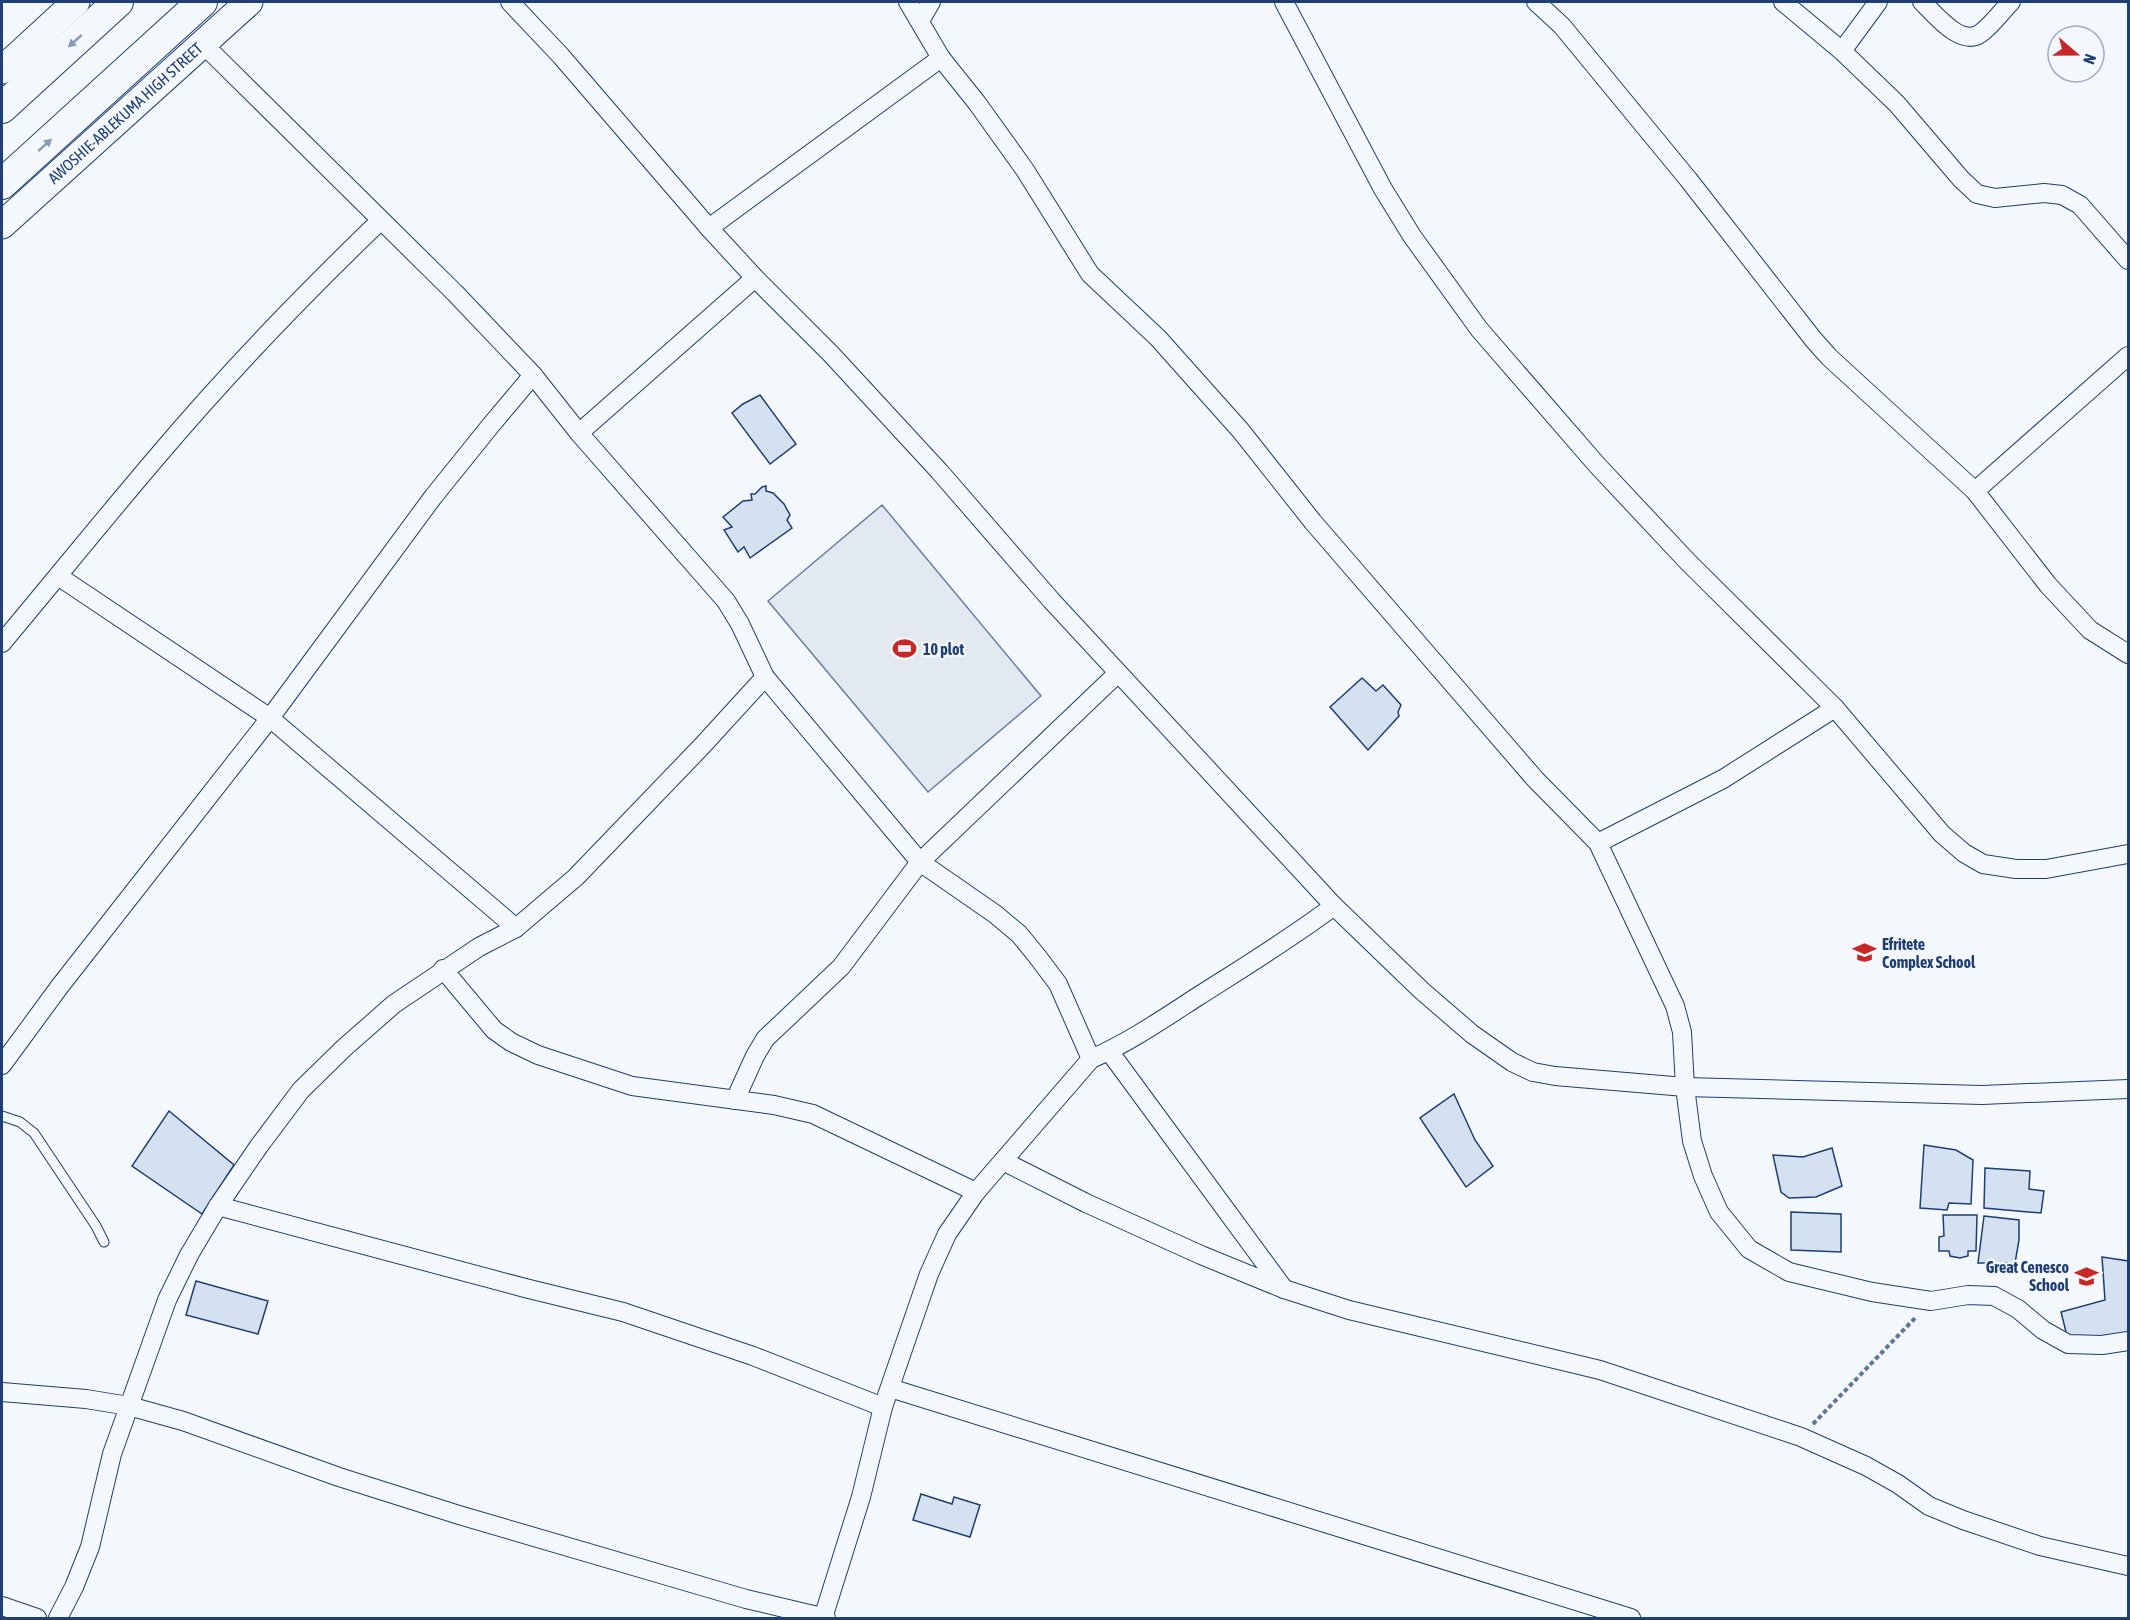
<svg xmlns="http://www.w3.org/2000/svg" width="2130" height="1620" font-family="'Asap Condensed',sans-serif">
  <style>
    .green { fill: #e3e9f0; stroke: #687fa3; stroke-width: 1.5 }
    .building { fill: #d5e0f0; stroke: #1d3f73; stroke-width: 1.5 }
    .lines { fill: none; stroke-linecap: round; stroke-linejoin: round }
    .lane-casing { stroke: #1d3f73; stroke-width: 11 }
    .street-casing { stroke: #1d3f73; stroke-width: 20 }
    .secondary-casing { stroke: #1d3f73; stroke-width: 29 }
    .primary-casing { stroke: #1d3f73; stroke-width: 32 }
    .path { stroke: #5e769c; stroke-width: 4; stroke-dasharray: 4.5 3; stroke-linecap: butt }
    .lane { stroke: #f4f7fb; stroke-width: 9 }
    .street { stroke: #f4f7fb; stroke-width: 18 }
    .secondary { stroke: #f4f7fb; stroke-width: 27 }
    .primary { stroke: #f4f7fb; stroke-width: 30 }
    .oneway { fill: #889bb7 }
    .labels { text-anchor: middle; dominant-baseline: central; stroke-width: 4.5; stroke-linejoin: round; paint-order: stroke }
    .street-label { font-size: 16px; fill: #1d3f73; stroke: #f4f7fb }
    .poi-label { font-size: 16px; font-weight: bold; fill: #1d3f73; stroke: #f4f7fb; text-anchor: start }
  </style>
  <rect width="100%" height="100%" fill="#f4f7fb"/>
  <path class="green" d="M882 505 1041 696 928 792 768 601Z"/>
  <g class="building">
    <path d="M760 395 796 444 770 464 732 413 743 404Z"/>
    <path d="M766 486V491L773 493 784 504 790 515 787 520 792 528 750 558 744 547 738 552 724 530 732 527 723 517 743 501 752 500 751 494H755L762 487Z"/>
    <path d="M1362 678 1376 691 1383 685 1401 705 1398 712 1399 716 1368 750 1330 707Z"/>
    <path d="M1454 1094 1475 1140 1493 1166 1466 1187 1420 1118Z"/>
    <path d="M169 1111 234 1165 202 1214 132 1166Z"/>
    <path d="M1924 1145 1956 1150 1973 1160 1971 1204 1949 1203 1947 1210 1920 1208Z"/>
    <path d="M1832 1148 1842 1186 1816 1197 1789 1198 1781 1192 1773 1155 1803 1157Z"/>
    <path d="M1985 1168 2030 1171 2029 1189 2044 1191 2041 1213 1984 1208Z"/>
    <path d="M1791 1212 1841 1214V1252L1791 1250Z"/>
    <path d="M1943 1215H1977L1976 1251H1968V1256L1960 1258 1950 1256 1949 1251H1939V1237L1944 1236Z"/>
    <path d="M1984 1216 2019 1220V1240L2015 1263H1978Z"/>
    <path d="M2102 1257 2128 1261V1333L2068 1340 2061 1312 2105 1300Z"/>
    <path d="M196 1281 268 1301 258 1334 186 1315Z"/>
    <path d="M921 1494 952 1504 954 1497 980 1505 970 1537 913 1520Z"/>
  </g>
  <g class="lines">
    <defs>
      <path id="lane" d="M2 1116 20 1122 34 1133 96 1226 104 1242"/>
      <g id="street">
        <path d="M510 2 561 56 709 228 755 278 831 354 939 471 1051 600 1334 906 1421 990 1472 1034 1512 1062 1533 1072 1555 1076 1685 1087 1982 1095 2128 1089"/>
        <path d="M908 2 941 58 977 103 1025 170 1090 274 1158 338 1241 431 1313 522 1535 779 1598 843 1675 1006 1682 1032 1685 1087 1692 1141 1703 1176 1719 1212 1749 1249 1789 1272 1872 1292 1931 1301 1968 1295 1994 1296 2018 1309 2043 1330 2068 1344 2102 1345 2128 1341"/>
        <path d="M1284 2 1383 189 1412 236 1479 329 1597 465 1688 562 1835 708 1942 834 1964 853 1983 864 2016 869H2046L2128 854"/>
        <path d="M1536 2 1562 26 1688 179 1813 339 1829 357 1975 491 2048 585 2090 630 2128 654"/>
        <path d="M1783 2 1842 51 1897 104 1961 179 1977 194 1995 198 2044 193 2062 195 2080 205 2128 260"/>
        <path d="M1922 2C1935 14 1961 48 1981 33 1992 25 2001 12 2011 2"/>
        <path d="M920 21 931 2"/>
        <path d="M203 44 455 293 533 375 579 433 726 601 740 624 765 677 920 862 995 914 1019 934 1037 956 1058 984 1091 1059"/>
        <path d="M1842 51 1878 2"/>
        <path d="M709 228 941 58"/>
        <path d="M579 433 755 278"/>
        <path d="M1975 491 2128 356"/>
        <path d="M58 576 270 718 516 928"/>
        <path d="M2 643C53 582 104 519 156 458 226 375 302 296 380 221"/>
        <path d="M1598 843 1723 779 1835 708"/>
        <path d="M443 969 494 1030 511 1042 538 1055 632 1086 774 1105 813 1114 976 1192"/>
        <path d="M1109 1051 1284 1289"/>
        <path d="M2 1065 60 986 270 718 433 497 491 425 533 375"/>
        <path d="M735 1100 755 1056 765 1039 841 967 920 862 1118 673"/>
        <path d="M1003 1161 1086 1203 1201 1255 1284 1289 1349 1310 1600 1370 1801 1437 1866 1466 1898 1484 1929 1506 1963 1520 2040 1546 2128 1566"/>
        <path d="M218 1206 525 1288 623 1312 753 1356 883 1407"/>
        <path d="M890 1388 1631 1618"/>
        <path d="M2 1392 86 1399 129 1406 183 1421 339 1477 459 1515 746 1599 826 1618"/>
        <path d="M2 1606 37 1618"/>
        <path d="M58 1618 74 1587 90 1547 112 1454 167 1300 189 1255 218 1206 259 1146 301 1090 344 1048 394 1004 479 947 516 928 576 877 702 746 765 677"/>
        <path d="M823 1618 861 1497 883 1407 929 1274 947 1234 976 1192 1091 1059C1128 1043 1163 1019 1197 997 1244 967 1290 939 1334 906"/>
      </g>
      <g id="secondary">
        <path d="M2 70 76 2"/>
        <path d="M2 225 249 2"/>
      </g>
      <g id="primary">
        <path d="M2 108 118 2"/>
        <path d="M2 184 202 2"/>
      </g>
    </defs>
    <use href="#lane" class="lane-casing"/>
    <use href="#street" class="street-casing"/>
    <use href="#secondary" class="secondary-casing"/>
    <use href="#primary" class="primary-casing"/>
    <path class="path" d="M1813 1424 1916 1317"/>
    <use href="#lane" class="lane"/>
    <use href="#street" class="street"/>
    <use href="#secondary" class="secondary"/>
    <use href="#primary" class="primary"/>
  </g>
  <defs><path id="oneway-solid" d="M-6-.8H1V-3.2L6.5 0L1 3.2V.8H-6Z" transform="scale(1.5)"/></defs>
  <g class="oneway">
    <use href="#oneway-solid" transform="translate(75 41) rotate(138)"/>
    <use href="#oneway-solid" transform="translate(45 145) rotate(-42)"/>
  </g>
  <defs>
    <symbol id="stadium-bare" viewBox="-9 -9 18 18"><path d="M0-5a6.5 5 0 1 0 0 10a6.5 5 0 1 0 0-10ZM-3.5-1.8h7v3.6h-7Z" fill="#c62828" stroke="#f4f7fb" stroke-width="2.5" paint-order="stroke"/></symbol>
    <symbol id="school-bare" viewBox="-9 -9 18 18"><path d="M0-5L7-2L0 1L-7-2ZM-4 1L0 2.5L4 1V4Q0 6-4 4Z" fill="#c62828" stroke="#f4f7fb" stroke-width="2.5" paint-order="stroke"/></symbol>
  </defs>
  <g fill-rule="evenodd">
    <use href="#stadium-bare" x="888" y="632" width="33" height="33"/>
    <use href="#school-bare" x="1848" y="936" width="33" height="33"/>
    <use href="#school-bare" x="2070" y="1260" width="33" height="33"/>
  </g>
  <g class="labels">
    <g class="street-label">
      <text transform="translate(125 113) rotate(-42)">AWOSHIE-ABLEKUMA HIGH STREET</text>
    </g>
    <g class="poi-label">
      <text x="923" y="649">10 plot</text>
      <text x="1882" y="944">Efritete<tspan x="1882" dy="18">Complex School</tspan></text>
      <text x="2069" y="1267" text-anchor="end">Great Cenesco<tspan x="2069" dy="18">School</tspan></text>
    </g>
  </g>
  <rect width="2130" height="1620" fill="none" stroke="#1d3f73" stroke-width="6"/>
  <g transform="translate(2076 54) rotate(110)"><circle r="28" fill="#f4f7fb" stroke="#9eadc5" stroke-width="1.5"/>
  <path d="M0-4.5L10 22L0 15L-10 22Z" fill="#c62828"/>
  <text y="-9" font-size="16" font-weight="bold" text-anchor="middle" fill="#1d3f73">N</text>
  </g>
</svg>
